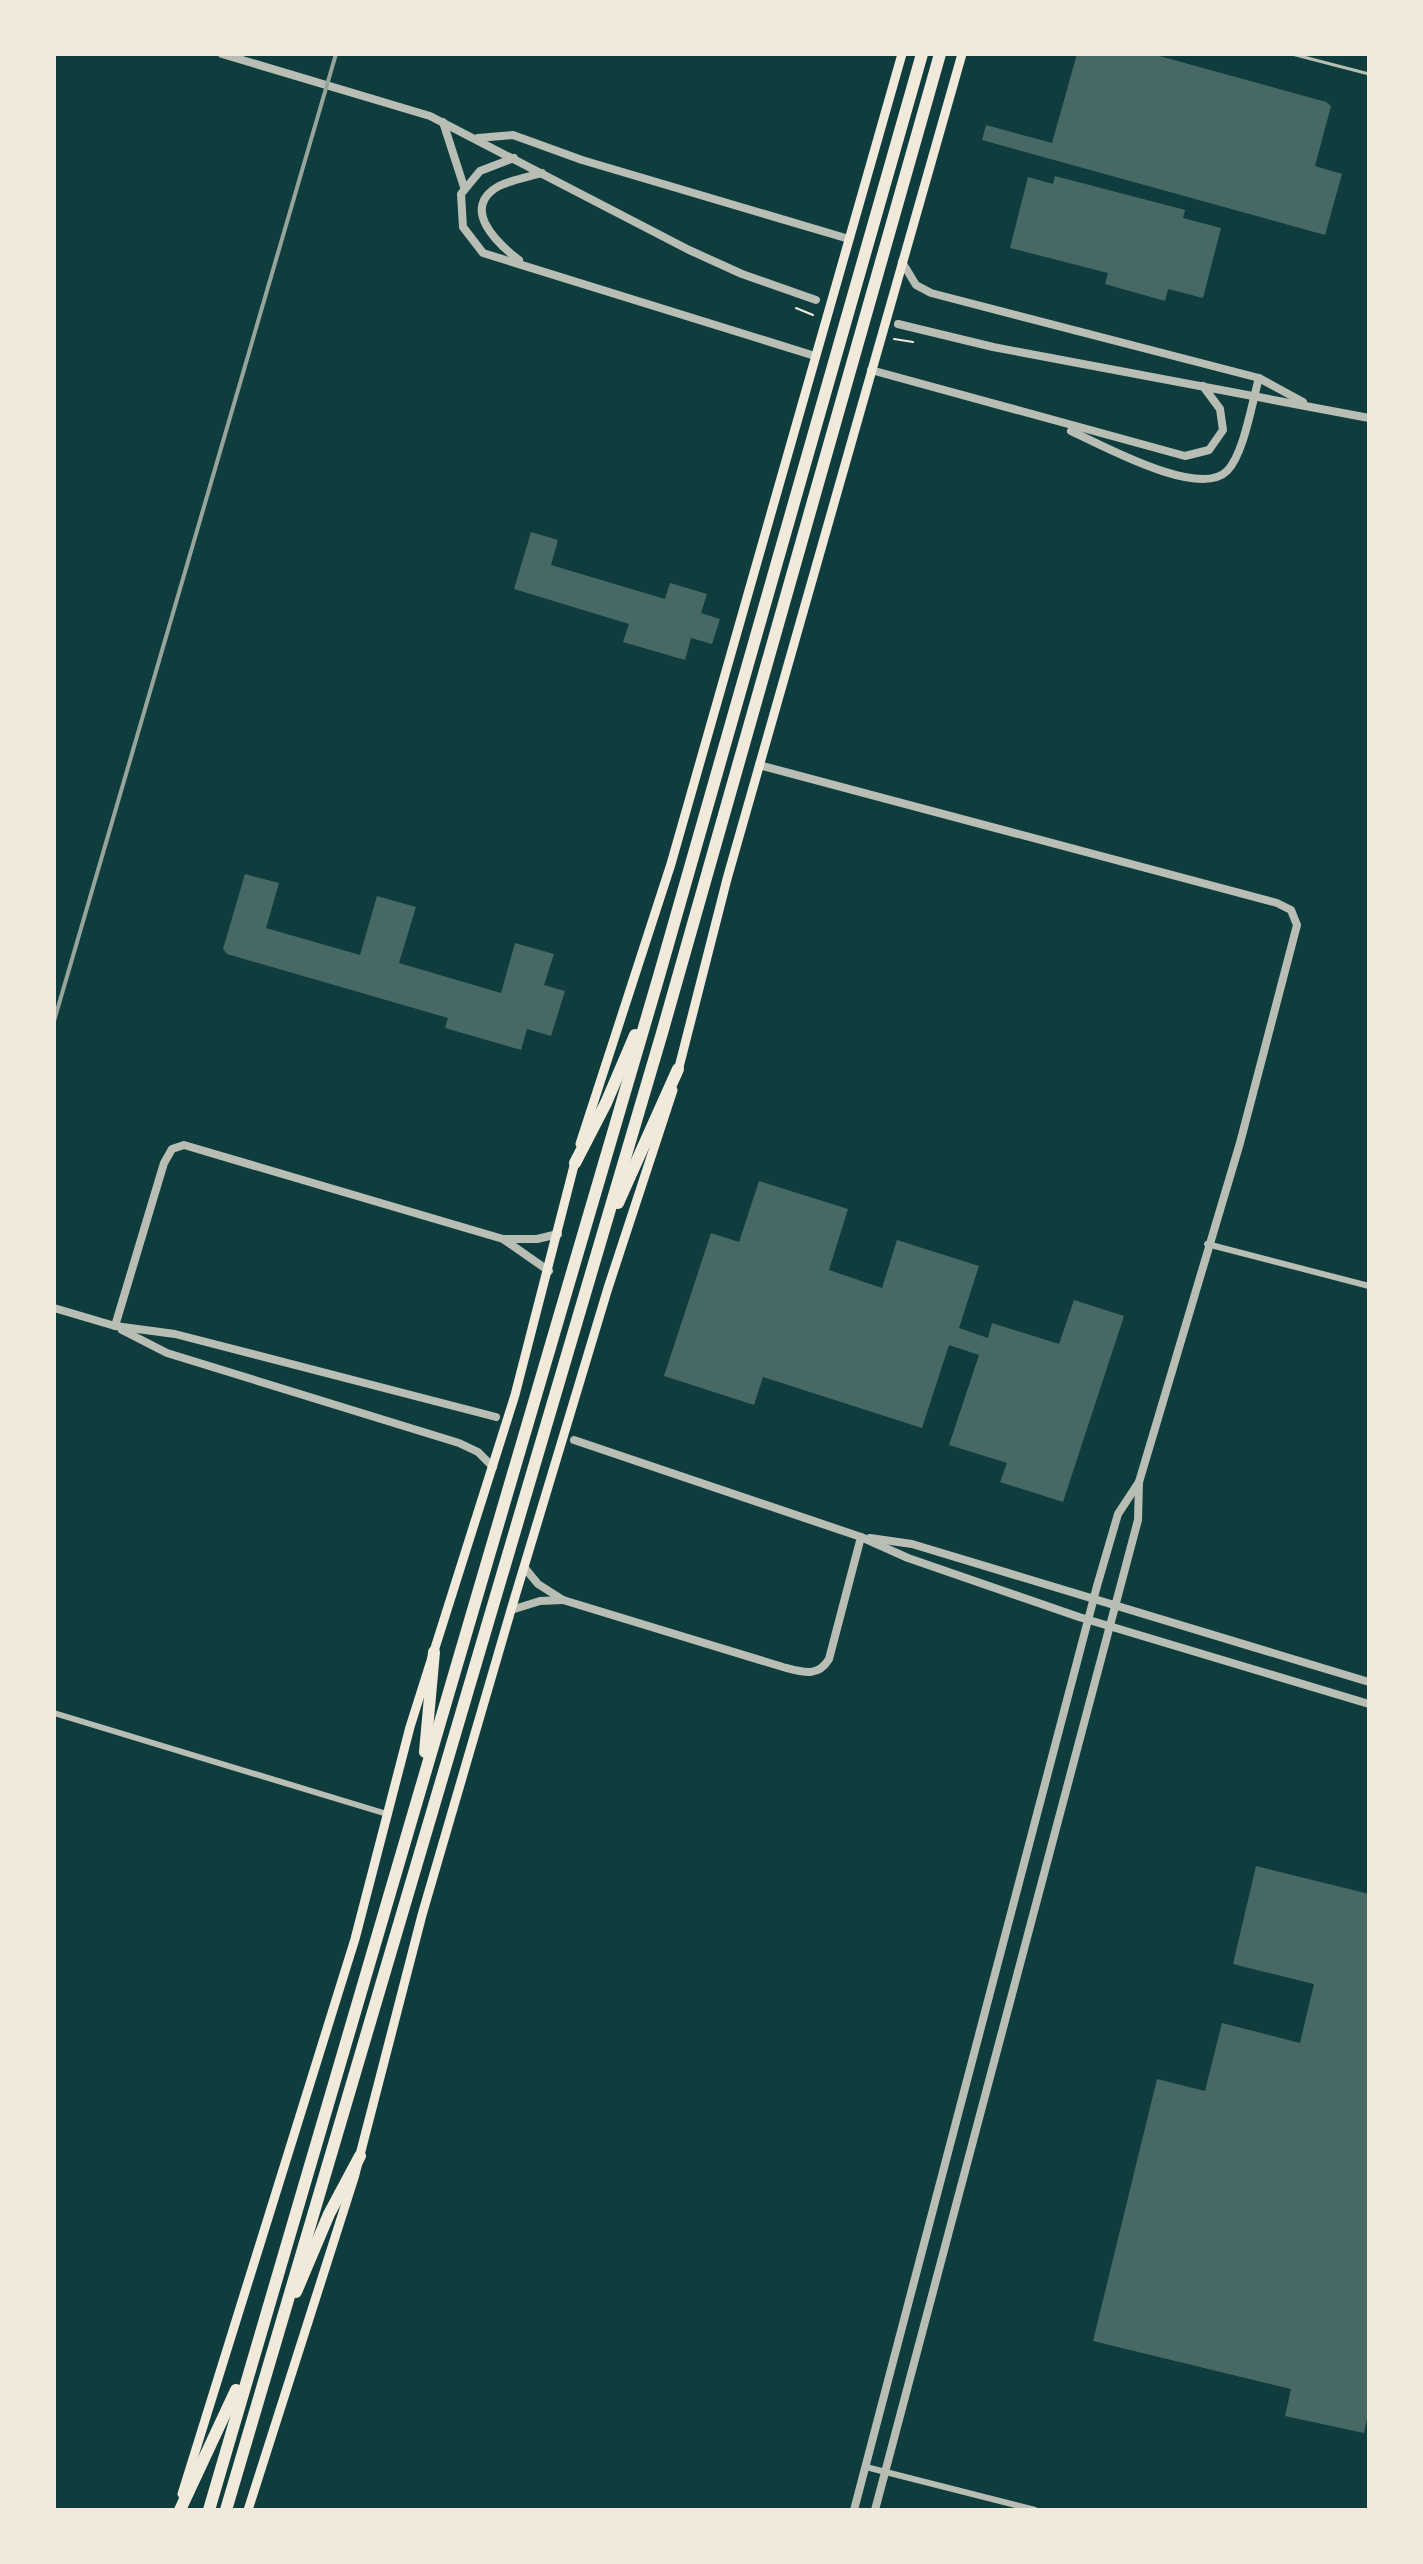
<svg xmlns="http://www.w3.org/2000/svg" width="1423" height="2564" font-family="Inter,sans-serif">
  <style>
    .building { fill: #486865 }
    .lines { fill: none; stroke-linecap: round; stroke-linejoin: round }
    .path { stroke: #f1e9da; stroke-width: 2 }
    .service { stroke: #b8beb3; stroke-width: 3 }
    .minor { stroke: #b8beb3; stroke-width: 6 }
    .tertiary { stroke: #b8beb3; stroke-width: 8 }
    .secondary { stroke: #f1e9da; stroke-width: 9 }
    .motorway { stroke: #f1e9da; stroke-width: 12 }
    .rail { stroke: #97a49c; stroke-width: 4 }
  </style>
  <rect width="100%" height="100%" fill="#0f3d3e"/>
  <g class="building">
    <path d="M1077 54H1152L1326 102 1331 106 1315 166 1342 174 1325 235 982 140 986 125 1052 143Z"/>
    <path d="M1055 176 1185 210 1183 218 1221 228 1203 298 1168 289 1165 301 1105 284 1108 273 1010 248 1028 177 1053 184Z"/>
    <path d="M531 532 558 540 551 565 665 599 670 583 707 594 701 613 720 619 712 644 691 638 685 660 623 642 629 624 514 589Z"/>
    <path d="M245 874 279 883 266 928 360 955 377 896 416 907 399 963 501 993 515 943 554 954 544 985 565 991 551 1036 527 1029 521 1050 445 1028 448 1018 227 954 223 949Z"/>
    <path d="M759 1181 848 1209 829 1270 882 1288 897 1240 979 1266 959 1328 988 1338 992 1323 1059 1344 1074 1300 1124 1316 1063 1502 1000 1482 1007 1463 949 1445 979 1355 949 1345 922 1428 763 1377 754 1405 664 1376 711 1233 739 1242Z"/>
    <path d="M1256 1866 1369 1894V2410L1364 2433 1285 2416 1291 2389 1093 2341 1157 2079 1205 2091 1222 2023 1300 2043 1314 1984 1233 1964Z"/>
  </g>
  <g class="lines">
    <g class="path">
      <path d="M796 308 813 315"/>
      <path d="M894 339 913 342"/>
    </g>
    <path class="service" d="M1292 54 1369 74"/>
    <g class="minor">
      <path d="M1207 1244 1369 1286"/>
      <path d="M54 1713 387 1814"/>
      <path d="M866 2467 1035 2510"/>
    </g>
    <g class="tertiary">
      <path d="M222 54 430 116 689 250 742 274 816 300"/>
      <path d="M443 122 464 187"/>
      <path d="M478 138 513 135 582 160 849 239"/>
      <path d="M514 158 480 171 461 194 463 227 483 253 815 356"/>
      <path d="M519 260C498 244 459 208 499 186 511 180 528 177 542 173"/>
      <path d="M902 262 916 285 931 293 1259 378 1303 402"/>
      <path d="M898 324 993 347 1369 418"/>
      <path d="M871 370 1185 456 1209 450 1223 430 1220 409 1203 386"/>
      <path d="M1071 431C1102 445 1199 499 1227 471 1244 454 1252 402 1259 378"/>
      <path d="M759 765 1277 903 1291 910 1297 925 1240 1143 1139 1482 1138 1520 875 2510"/>
      <path d="M504 1239H537L558 1234"/>
      <path d="M54 1308 115 1326 175 1334 496 1417"/>
      <path d="M115 1326 164 1163 172 1149 184 1145 503 1239 549 1271"/>
      <path d="M122 1330 167 1353 459 1443 478 1452 493 1467"/>
      <path d="M574 1440 861 1537 908 1558 1079 1617 1369 1704"/>
      <path d="M870 1538 912 1544 1369 1682"/>
      <path d="M524 1567 538 1584 563 1600 783 1667C802 1672 818 1678 829 1659L861 1537"/>
      <path d="M511 1610 540 1601 563 1600"/>
      <path d="M854 2510 1097 1586 1118 1514 1139 1482"/>
    </g>
    <g class="secondary">
      <path d="M677 1075 727 879 962 54"/>
      <path d="M580 1144 671 864 902 54"/>
      <path d="M182 2494 355 1939 410 1727 515 1395 576 1158"/>
      <path d="M248 2510 354 2178 422 1915 511 1610 608 1288 673 1090"/>
    </g>
    <g class="motorway">
      <path d="M575 1163 606 1103 635 1035"/>
      <path d="M618 1203 678 1069"/>
      <path d="M425 1752 434 1652"/>
      <path d="M296 2292 329 2214 360 2156"/>
      <path d="M180 2510 236 2390"/>
      <path d="M209 2510 659 976 922 54"/>
      <path d="M226 2510 662 1033 940 54"/>
    </g>
    <path class="rail" d="M54 1021 336 54"/>
  </g>
  <rect width="1423" height="2564" fill="none" stroke="#f1e9da" stroke-width="112"/>
</svg>
